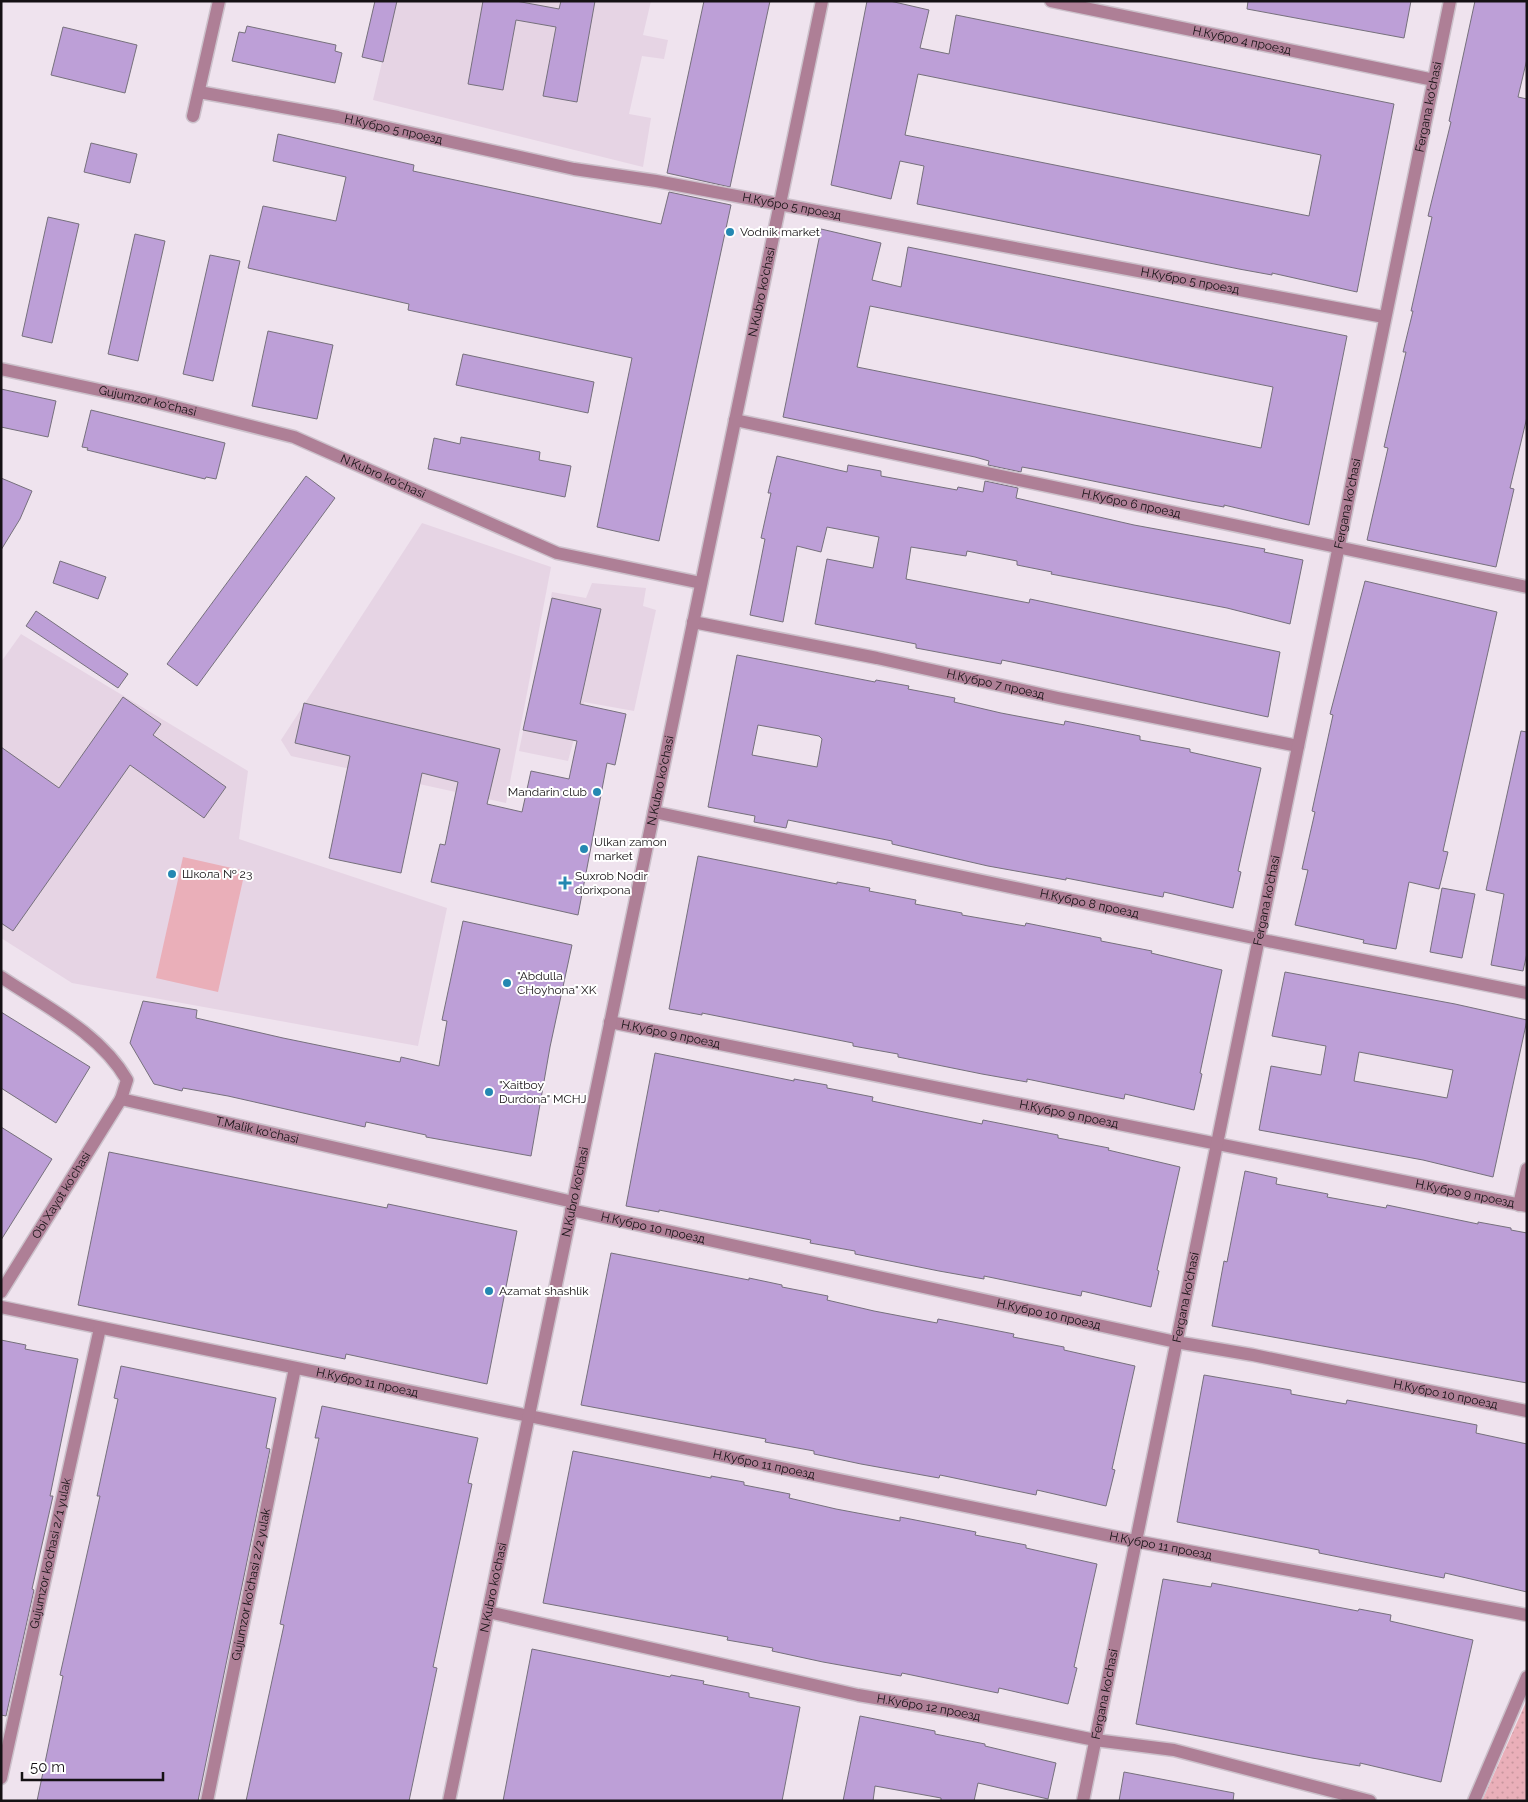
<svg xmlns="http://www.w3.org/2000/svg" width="1528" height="1802" font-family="Raleway,sans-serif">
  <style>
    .built { fill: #e6d4e4 }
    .park { fill: url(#park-dots) }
    .garden { fill: #eaafb9 }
    .building { fill: #bd9fd7; stroke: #76707c; fill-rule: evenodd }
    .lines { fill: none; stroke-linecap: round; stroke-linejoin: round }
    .minor-casing { stroke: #ccc1cb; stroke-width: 15 }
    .tertiary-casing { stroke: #ccc1cb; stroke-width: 15 }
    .minor { stroke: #ae7f96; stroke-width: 12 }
    .tertiary { stroke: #ae7f96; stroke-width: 12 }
    .poi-dot { fill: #2488b2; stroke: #fff; stroke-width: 2 }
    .labels { text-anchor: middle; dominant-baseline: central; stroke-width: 4; stroke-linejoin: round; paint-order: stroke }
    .street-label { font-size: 12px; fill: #151114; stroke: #fff }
    .poi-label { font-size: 12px; fill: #151114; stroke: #fff; text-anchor: start }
  </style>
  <defs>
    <pattern id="park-dots" width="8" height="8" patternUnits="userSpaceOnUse" patternTransform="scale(1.25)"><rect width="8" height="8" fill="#eaafb9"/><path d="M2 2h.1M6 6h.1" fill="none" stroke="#c8969e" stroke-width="1.8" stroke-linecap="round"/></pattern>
  </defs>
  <rect width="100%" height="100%" fill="#efe3ee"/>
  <g class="built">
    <path d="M375 1H651L643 35 668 40 664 59 642 56 629 114 651 118 643 167 373 100 382 62 362 57Z"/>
    <path d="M422 523 551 567 506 803 291 756 281 740Z"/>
    <path d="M592 583 646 588 643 606 656 610 634 711 584 702 568 761 519 751 552 592 586 598Z"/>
    <path d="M21 634 248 771 239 839 447 908 418 1046 72 983 1 938V662Z"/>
  </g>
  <path class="park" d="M1527 1700V1801H1482Z"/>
  <path class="garden" d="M183 857 245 871 218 992 156 978Z"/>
  <g class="building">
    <path d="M375 1H397L383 62 362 57Z"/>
    <path d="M483 1H516L559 9 561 1H595L577 102 543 96 556 27 516 20 503 90 468 84Z"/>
    <path d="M704 1H770L730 187 667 173Z"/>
    <path d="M867 1H890L929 10 920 48 949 54 956 15 1394 104 1357 292 1272 273V275L1239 269 917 204 924 166 900 161 891 199 831 185ZM918 74 1321 155 1309 216 905 135Z"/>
    <path d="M1248 1H1411L1404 38 1247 9Z"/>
    <path d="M1475 1H1527V59L1518 97 1527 99V417L1510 488 1514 489 1496 567 1367 540 1388 448 1384 447 1406 352H1403L1413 311H1411L1432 217 1428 216 1451 122 1449 121Z"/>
    <path d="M247 26 336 45 335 51 342 53 335 83 232 61 239 32 245 33Z"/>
    <path d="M63 27 137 45 125 93 51 75Z"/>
    <path d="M278 134 414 165 413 171 661 224 669 192 731 205 659 541 597 527 632 358 408 310 409 304 248 268 263 206 336 221 346 177 273 161Z"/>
    <path d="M91 143 137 154 130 183 84 172Z"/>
    <path d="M48 217 79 224 52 343 22 336Z"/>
    <path d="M821 229 881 243 872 280 901 287 908 247 1347 336 1309 525 1224 505V507L1191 501 1044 471 1022 467 1021 472 988 465 989 461 975 457 783 417ZM870 306 1273 387 1261 448 857 367Z"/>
    <path d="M135 234 165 241 138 361 108 354Z"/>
    <path d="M210 255 240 261 213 381 183 374Z"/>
    <path d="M268 331 333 345 317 419 252 406Z"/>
    <path d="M463 354 594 382 588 413 456 385Z"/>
    <path d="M1 389 56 401 48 437 1 427Z"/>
    <path d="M91 410 225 443 216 479 206 477 205 479 87 450 88 448 82 447Z"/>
    <path d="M461 437 540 452 539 460 571 466 565 497 428 469 434 438 460 444Z"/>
    <path d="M777 456 847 472 848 465 881 471V476L957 490 958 487 983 492 985 481 1018 488 1016 498 1134 525 1265 549 1264 552 1303 560 1290 624 1227 608 1051 574 1052 572 1017 565V561L967 551 966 556 911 547 906 579 1029 603 1030 599 1063 606 1280 652 1268 717 1060 672 1002 660 1001 664 916 648V644L815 624 827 559 873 568 879 537 827 527 821 552 797 546 783 622 750 615 765 539 761 538 771 493H768Z"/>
    <path d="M306 476 335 498 197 686 167 664Z"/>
    <path d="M1 478 32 491 20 519 1 550Z"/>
    <path d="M60 561 106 577 98 599 53 583Z"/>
    <path d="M1365 581 1497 612 1443 851 1448 852 1439 889 1409 882 1396 949 1363 943 1364 940 1295 925 1308 870 1302 869 1315 812 1312 811 1333 715 1330 714Z"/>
    <path d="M552 598 601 609 580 704 626 714 615 765 607 763 578 915 431 882 440 844 445 845 458 782 422 773 401 873 329 858 350 756 295 743 304 703 500 749 487 804 522 812 531 771 569 779 577 741 523 730Z"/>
    <path d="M36 611 128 674 118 688 26 626Z"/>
    <path d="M737 655 875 682 876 680 909 686 908 689 955 698 954 702 1001 713 1064 725 1065 721 1140 736V740L1190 749V752L1261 768 1238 871 1241 872 1233 908 1164 892 1163 897 1066 878V880L988 866 892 844V841L788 820 786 828 754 822 755 816 708 807ZM758 725 819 736 822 739 817 767 752 755Z"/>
    <path d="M123 697 161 724 153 735 226 787 204 818 130 765 13 931 1 923V747L59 788Z"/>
    <path d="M1521 731 1527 732V953L1523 971 1491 965 1504 894 1486 890Z"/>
    <path d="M698 856 837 884V882L870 888 869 891 916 900 915 904 962 913V915L1025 926 1026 923 1101 938V941L1152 951 1151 953 1222 970 1200 1073 1202 1074 1194 1110 1125 1094 1124 1099 1027 1079V1082L982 1074 898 1057V1054L853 1046V1043L702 1013V1015L669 1009Z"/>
    <path d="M1442 888 1475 894 1462 958 1430 952Z"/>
    <path d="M463 921 572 945 550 1047 531 1156 426 1137V1135L366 1122 365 1127 228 1096 183 1088 182 1091 154 1084 130 1043 143 1001 197 1010 196 1018 283 1038 400 1062 401 1057 439 1066 447 1021 442 1020Z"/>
    <path d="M1285 972 1455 1004 1527 1020 1493 1177 1423 1160 1259 1130 1271 1066 1321 1075 1326 1046 1272 1036ZM1359 1052 1453 1070 1447 1098 1354 1081Z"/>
    <path d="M1 1012 90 1067 56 1123 1 1088Z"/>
    <path d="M655 1053 794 1081V1079L827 1085V1088L873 1097 872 1101 919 1111 982 1124 983 1120 1058 1135V1138L1109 1148 1108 1150 1180 1167 1157 1270 1159 1271 1151 1307 1082 1291 1081 1296 984 1276V1279L939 1271 855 1254V1251L810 1243 811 1240 659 1210V1212L626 1206Z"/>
    <path d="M1 1127 52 1159 1 1240Z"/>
    <path d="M109 1152 387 1208 388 1204 517 1231 487 1384 346 1354 345 1359 78 1305Z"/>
    <path d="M1245 1171 1277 1178 1276 1184 1328 1194 1327 1197 1386 1208 1387 1205 1478 1224V1222L1511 1228V1230L1527 1233V1383L1212 1326 1224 1261 1227 1262Z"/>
    <path d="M611 1253 749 1280V1278L782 1285V1287L828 1296 827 1300 874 1311 937 1323 938 1319 1014 1334 1013 1337 1064 1347V1350L1135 1366 1112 1469 1115 1470 1106 1506 1037 1490 1036 1495 940 1475 939 1478 861 1464 814 1454V1451L765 1442 766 1439 581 1405Z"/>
    <path d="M1 1340 26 1345 25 1349 78 1359 50 1496H53L32 1589 34 1590 6 1716 1 1715Z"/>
    <path d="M121 1366 276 1398 266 1448 270 1449 198 1801H37L63 1676 60 1675 100 1496H97L118 1399 114 1398Z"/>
    <path d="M1204 1375 1291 1390V1394L1346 1404 1347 1400 1477 1425 1476 1433 1527 1444V1592L1445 1573 1444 1578 1319 1553V1550L1177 1522Z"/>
    <path d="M322 1406 478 1438 468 1483 472 1484 433 1667 437 1668 409 1801H246L284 1625 280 1624 319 1438H315Z"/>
    <path d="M573 1451 711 1478V1476L744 1482V1485L790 1494 789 1498 836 1509 900 1521V1517L976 1532 975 1535 1026 1545V1548L1097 1564 1074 1667 1077 1668 1068 1704 999 1688 998 1693 902 1673 901 1676 823 1662 772 1651 773 1648 727 1640 728 1637 543 1603Z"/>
    <path d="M1163 1579 1211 1587 1212 1583 1358 1611 1359 1609 1391 1615 1390 1621 1473 1640 1441 1782 1360 1763V1766L1312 1758 1136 1724Z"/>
    <path d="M532 1649 670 1677 671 1675 704 1681 703 1684 749 1693V1697L800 1707 782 1801H503Z"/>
    <path d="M860 1716 935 1731V1734L985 1744V1746L1056 1763 1048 1799 978 1783 974 1801H941V1798L875 1786 873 1801H843Z"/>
    <path d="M1124 1772 1234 1793 1233 1801H1119Z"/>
  </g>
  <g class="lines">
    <defs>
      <g id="minor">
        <path id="s1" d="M1051 1 1434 80"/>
        <path id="s2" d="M199 92 338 117 574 169 656 181 1384 317"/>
        <path d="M193 116 219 1"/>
        <path id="s3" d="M1 369 151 401 294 437 557 553 701 583"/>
        <path id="s4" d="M735 420 1527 587"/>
        <path id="s5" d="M693 622 877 658 1058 698 1298 746"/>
        <path id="s6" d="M654 812 1258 939 1527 993"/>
        <path id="s7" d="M1 977C46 1007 100 1033 127 1080L121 1099 573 1202"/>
        <path id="s8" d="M610 1022 1527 1206"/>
        <path d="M1519 1205 1527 1169"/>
        <path id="s9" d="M571 1210 1176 1342 1253 1355 1527 1411"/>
        <path id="s10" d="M1 1292 121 1099"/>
        <path id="s11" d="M1 1307 1135 1541 1527 1615"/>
        <path id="s12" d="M488 1612 858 1695 952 1711 1095 1740 1174 1750 1370 1801"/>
        <path id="s13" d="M1 1778 100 1328"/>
        <path id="s14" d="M207 1801 295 1368"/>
        <path id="s15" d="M1083 1801 1450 1"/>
        <path d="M1474 1801 1527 1677"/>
      </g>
      <g id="tertiary">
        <path id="s16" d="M449 1801 822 1"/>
      </g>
    </defs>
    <use href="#minor" class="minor-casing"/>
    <use href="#tertiary" class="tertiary-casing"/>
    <use href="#minor" class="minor"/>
    <use href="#tertiary" class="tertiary"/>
  </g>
  <g class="poi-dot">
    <circle cx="730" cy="232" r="5"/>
    <circle cx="597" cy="792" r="5"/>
    <circle cx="584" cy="849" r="5"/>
    <circle cx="172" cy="874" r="5"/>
    <path d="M562.5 875.5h5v5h5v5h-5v5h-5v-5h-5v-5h5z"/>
    <circle cx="507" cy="983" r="5"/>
    <circle cx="489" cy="1092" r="5"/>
    <circle cx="489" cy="1291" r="5"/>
  </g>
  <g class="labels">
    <g class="street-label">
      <text stroke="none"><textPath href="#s1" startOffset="195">Н.Кубро 4 проезд</textPath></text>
      <text stroke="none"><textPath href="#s15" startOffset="1729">Fergana ko'chasi</textPath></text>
      <text stroke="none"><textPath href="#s2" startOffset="198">Н.Кубро 5 проезд</textPath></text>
      <text stroke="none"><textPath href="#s2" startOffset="604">Н.Кубро 5 проезд</textPath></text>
      <text stroke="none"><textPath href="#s2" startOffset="1009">Н.Кубро 5 проезд</textPath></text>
      <text stroke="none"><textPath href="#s16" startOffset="1541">N.Kubro ko'chasi</textPath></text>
      <text stroke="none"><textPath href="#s3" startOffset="150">Gujumzor ko'chasi</textPath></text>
      <text stroke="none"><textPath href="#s3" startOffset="398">N.Kubro ko'chasi</textPath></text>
      <text stroke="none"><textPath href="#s4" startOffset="405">Н.Кубро 6 проезд</textPath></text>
      <text stroke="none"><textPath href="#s15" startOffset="1324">Fergana ko'chasi</textPath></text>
      <text stroke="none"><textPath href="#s5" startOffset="309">Н.Кубро 7 проезд</textPath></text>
      <text stroke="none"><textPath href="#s16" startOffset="1042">N.Kubro ko'chasi</textPath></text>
      <text stroke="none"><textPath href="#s15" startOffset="919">Fergana ko'chasi</textPath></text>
      <text stroke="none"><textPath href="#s6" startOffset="445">Н.Кубро 8 проезд</textPath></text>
      <text stroke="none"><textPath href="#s8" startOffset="62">Н.Кубро 9 проезд</textPath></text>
      <text stroke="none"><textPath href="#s8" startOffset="468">Н.Кубро 9 проезд</textPath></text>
      <text stroke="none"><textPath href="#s7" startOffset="324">T.Malik ko'chasi</textPath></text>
      <text stroke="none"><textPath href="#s16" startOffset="622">N.Kubro ko'chasi</textPath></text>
      <text stroke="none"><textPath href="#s8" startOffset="872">Н.Кубро 9 проезд</textPath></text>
      <text stroke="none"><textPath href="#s10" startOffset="114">Obi Xayot ko'chasi</textPath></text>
      <text stroke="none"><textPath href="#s9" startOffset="84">Н.Кубро 10 проезд</textPath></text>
      <text stroke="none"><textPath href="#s15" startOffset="514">Fergana ko'chasi</textPath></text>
      <text stroke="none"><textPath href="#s9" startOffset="489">Н.Кубро 10 проезд</textPath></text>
      <text stroke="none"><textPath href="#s11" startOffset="374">Н.Кубро 11 проезд</textPath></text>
      <text stroke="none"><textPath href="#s9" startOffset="894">Н.Кубро 10 проезд</textPath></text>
      <text stroke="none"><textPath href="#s11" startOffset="779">Н.Кубро 11 проезд</textPath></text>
      <text stroke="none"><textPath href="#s11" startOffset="1184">Н.Кубро 11 проезд</textPath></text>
      <text stroke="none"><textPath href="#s13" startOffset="230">Gujumzor ko'chasi 2/1 yulak</textPath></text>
      <text stroke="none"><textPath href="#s14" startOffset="221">Gujumzor ko'chasi 2/2 yulak</textPath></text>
      <text stroke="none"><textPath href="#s16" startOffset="218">N.Kubro ko'chasi</textPath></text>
      <text stroke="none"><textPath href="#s15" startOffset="109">Fergana ko'chasi</textPath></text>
      <text stroke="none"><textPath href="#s12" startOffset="451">Н.Кубро 12 проезд</textPath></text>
    </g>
    <g class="poi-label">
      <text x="740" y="232">Vodnik market</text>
      <text x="587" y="792" text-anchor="end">Mandarin club</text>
      <text x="594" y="842">Ulkan zamon<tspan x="594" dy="14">market</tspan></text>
      <text x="182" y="874">Школа № 23</text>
      <text x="575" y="876">Suxrob Nodir<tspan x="575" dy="14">dorixpona</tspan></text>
      <text x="517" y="976">"Abdulla<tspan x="517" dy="14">CHoyhona" XK</tspan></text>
      <text x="499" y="1085">"Xaitboy<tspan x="499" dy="14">Durdona" MCHJ</tspan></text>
      <text x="499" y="1291">Azamat shashlik</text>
    </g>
  </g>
  <rect width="1528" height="1802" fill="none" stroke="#151114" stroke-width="5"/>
  <path d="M22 1772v8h141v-8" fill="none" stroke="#151114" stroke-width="2.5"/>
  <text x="30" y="1772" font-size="15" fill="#151114" stroke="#ffffff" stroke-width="4" paint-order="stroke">50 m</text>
</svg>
